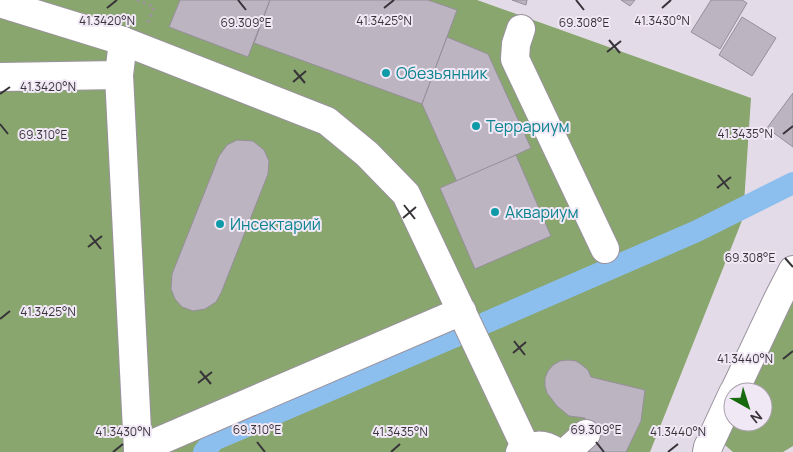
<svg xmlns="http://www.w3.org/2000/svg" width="793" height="452" font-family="Manrope,sans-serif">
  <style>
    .forest { fill: #88a66d }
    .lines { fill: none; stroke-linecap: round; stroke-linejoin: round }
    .canal { stroke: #8cbeee; stroke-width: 22 }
    .building { fill: #bdb4c1; stroke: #968e9b }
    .minor-casing { stroke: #9a919e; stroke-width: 30 }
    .path { stroke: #9b949e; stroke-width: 3; stroke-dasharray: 2.5 4; stroke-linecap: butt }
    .minor { stroke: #fff; stroke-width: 28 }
    .ticks { fill: none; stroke: #373339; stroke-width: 2 }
    .culture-dot { fill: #0f9aa8; stroke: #f1e8f6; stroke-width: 2 }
    .labels { text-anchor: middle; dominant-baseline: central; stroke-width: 4; stroke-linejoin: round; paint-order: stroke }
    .culture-label { font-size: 16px; fill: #0d838f; stroke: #f1e8f6; text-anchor: start }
    .ticks-label { font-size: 12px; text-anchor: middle; fill: #373339; stroke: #f1e8f6; stroke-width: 4; stroke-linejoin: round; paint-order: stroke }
  </style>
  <rect width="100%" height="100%" fill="#e4dbe8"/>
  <g class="forest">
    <path d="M0 0H477L751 98 743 218 650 452H0Z"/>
    <path d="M793 298V446L783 452H733L719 440 733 422H763V392H744Z"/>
  </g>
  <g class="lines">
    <g class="canal">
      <path d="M485 323 697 231 793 183"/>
      <path d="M204 452 214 440 456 336"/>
    </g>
  </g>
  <g class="building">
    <path d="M180 0H270L248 57 169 27Z"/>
    <path d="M270 0H428L457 10 422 104 254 43Z"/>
    <path d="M512 0H527L526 5Z"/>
    <path d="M621 0H635L630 6Z"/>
    <path d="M711 0H742L747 3 720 49 691 32Z"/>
    <path d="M742 17 776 38 752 76 719 55Z"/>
    <path d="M447 37 488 54 531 148 457 182 422 104Z"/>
    <path d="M793 93V147L767 128Z"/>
    <path d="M237 140 253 141 264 150 269 161 268 174 221 293 216 302 205 309 193 311 182 307 175 299 171 289 172 274 219 156 227 145Z"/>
    <path d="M516 155 551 236 475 269 440 188Z"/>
    <path d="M568 360 576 361 582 365 588 370 591 377 645 390 641 421 626 452H590L588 450 585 418 569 416 557 406 547 393 545 386V378L548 371 553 365 560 361Z"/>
  </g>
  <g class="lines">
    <defs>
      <g id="minor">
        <path d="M0 3 123 41 327 121 367 154 406 194 526 448"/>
        <path d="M521 29 516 44 515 59 605 249"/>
        <path d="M123 41 119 75 138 450"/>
        <path d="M0 77 119 75"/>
        <path d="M734 392 778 299 793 270"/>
        <path d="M138 450 462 311"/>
        <path d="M520 452C532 444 544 443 556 452"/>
        <path d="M566 452 586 434"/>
        <path d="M707 452 708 447 733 393"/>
      </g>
    </defs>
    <use href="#minor" class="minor-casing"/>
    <path class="path" d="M137 0 154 7 147 25"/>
    <use href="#minor" class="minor"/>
  </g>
  <path class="ticks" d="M238 0 246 10M576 0 584 10M107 8 117 0M384 8 394 0M662 8 671 0M609 40 620 53M607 52 621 41M294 70 305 83M293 82 306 71M0 94 10 87M0 124 8 134M783 134 793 126M718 175 729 189M717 188 731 177M404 205 415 219M403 218 416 207M90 235 101 249M88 247 102 236M785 258 793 267M0 319 10 311M514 341 525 355M513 353 526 342M783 359 793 351M200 371 211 384M198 383 212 372M257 442 265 452M596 442 604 452M113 452 123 444M391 452 400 444M668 452 678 444"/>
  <g class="culture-dot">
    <circle cx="386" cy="73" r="5"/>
    <circle cx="476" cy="126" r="5"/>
    <circle cx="495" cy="212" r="5"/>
    <circle cx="220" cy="224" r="5"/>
  </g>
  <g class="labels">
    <g class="culture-label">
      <text x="396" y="73">Обезьянник</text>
      <text x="486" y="126">Террариум</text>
      <text x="505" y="212">Аквариум</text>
      <text x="230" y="224">Инсектарий</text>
    </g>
  </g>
  <g class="ticks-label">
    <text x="107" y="25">41.3420°N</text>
    <text x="384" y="25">41.3425°N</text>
    <text x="662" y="25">41.3430°N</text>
    <text x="246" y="27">69.309°E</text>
    <text x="584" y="27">69.308°E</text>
    <text x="48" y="91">41.3420°N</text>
    <text x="745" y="138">41.3435°N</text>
    <text x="43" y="139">69.310°E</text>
    <text x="750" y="262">69.308°E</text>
    <text x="48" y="316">41.3425°N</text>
    <text x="745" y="363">41.3440°N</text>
    <text x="257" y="434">69.310°E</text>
    <text x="596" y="434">69.309°E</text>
    <text x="123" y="436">41.3430°N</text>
    <text x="400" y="436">41.3435°N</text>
    <text x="678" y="436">41.3440°N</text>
  </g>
  <g transform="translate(748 407) rotate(141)"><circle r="24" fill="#f1e8f6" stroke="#a7a0aa"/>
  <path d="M0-4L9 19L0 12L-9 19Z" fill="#186a0f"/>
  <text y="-8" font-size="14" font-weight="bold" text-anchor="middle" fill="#373339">N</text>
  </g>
</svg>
